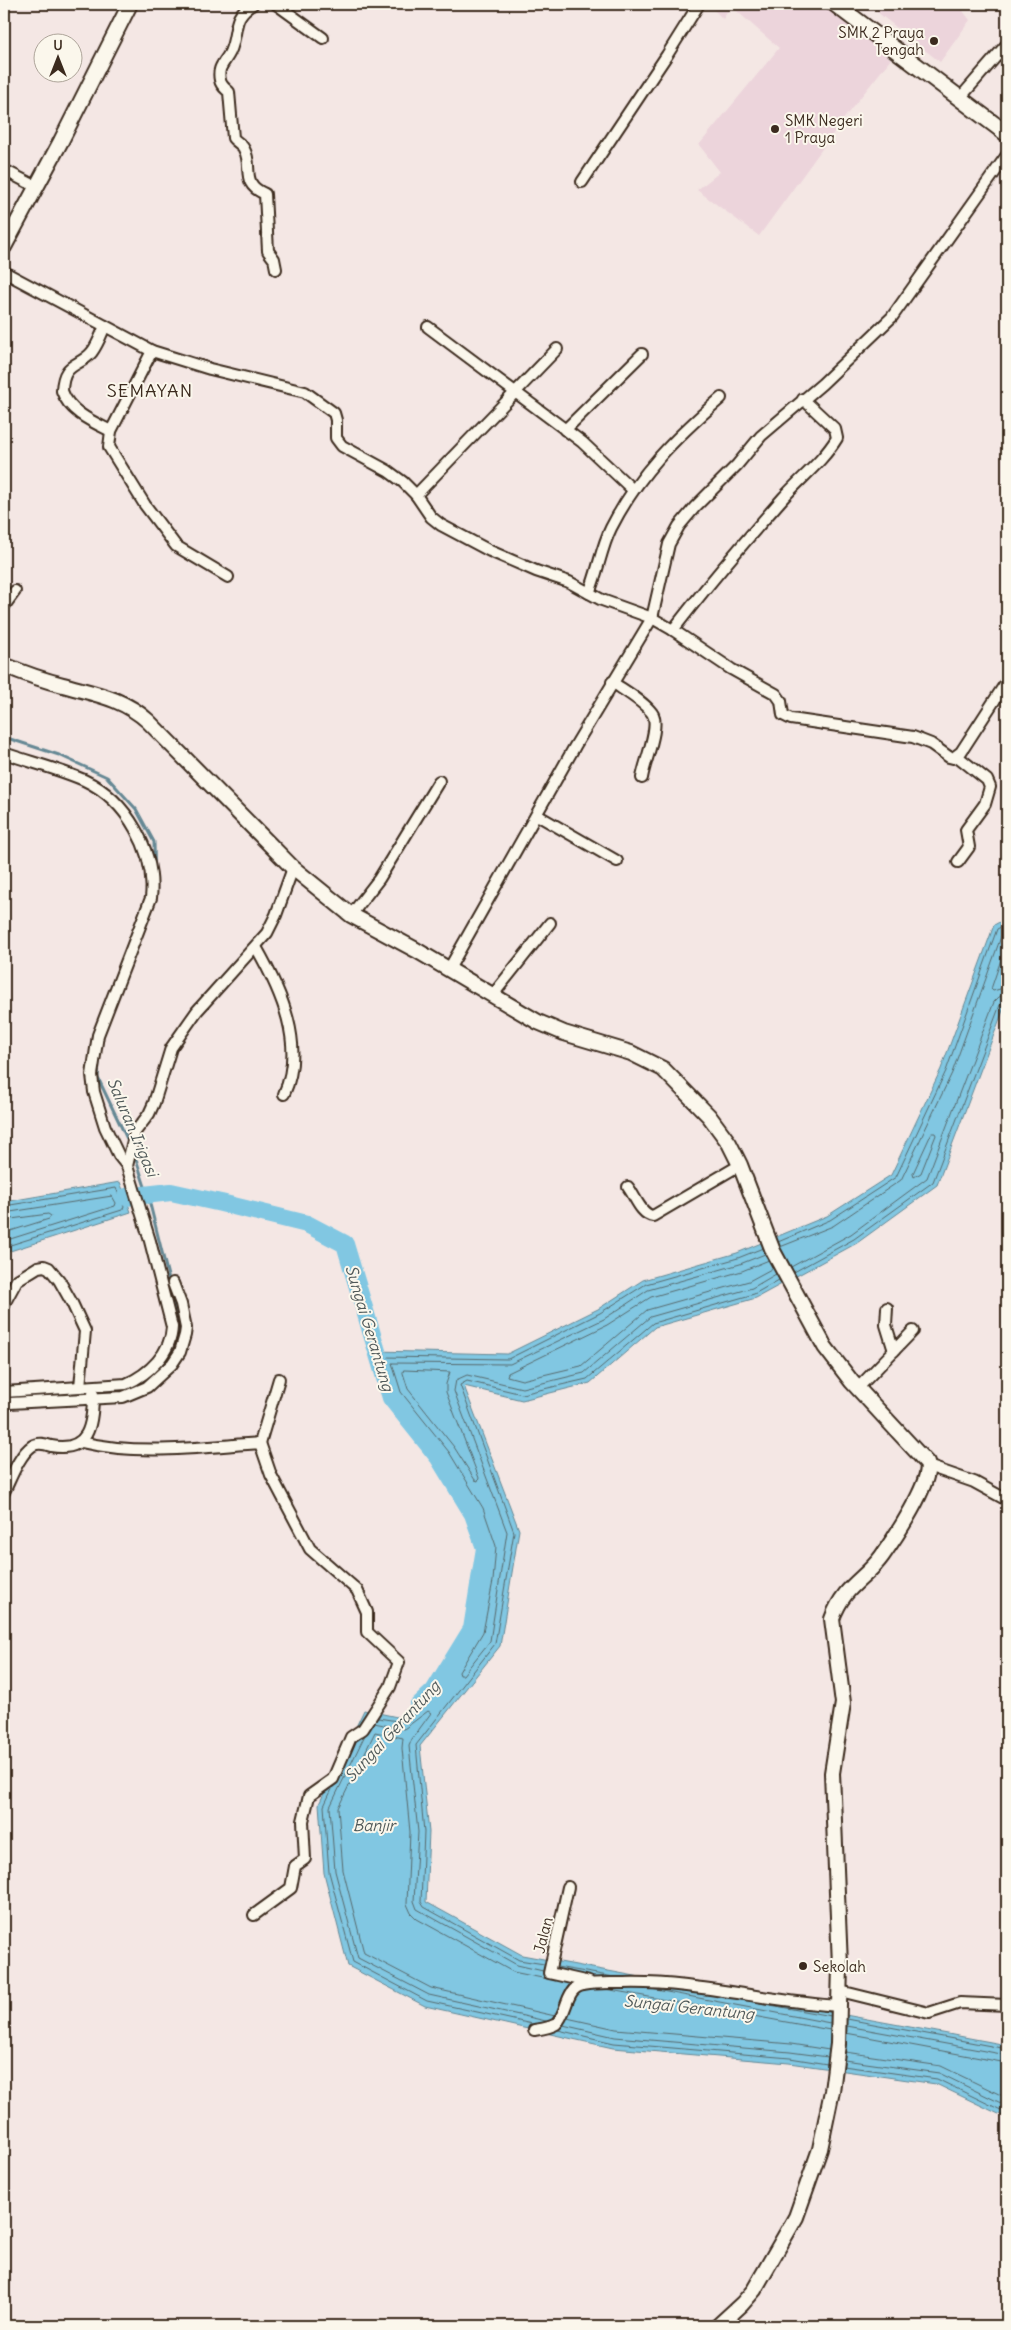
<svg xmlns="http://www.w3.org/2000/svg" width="1011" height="2330" font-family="Delius,sans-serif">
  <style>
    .built { fill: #ecd4db }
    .water { fill: #81c7e2; stroke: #658894 }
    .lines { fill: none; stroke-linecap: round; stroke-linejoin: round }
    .shore { stroke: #57696c; stroke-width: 1 }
    .stream { stroke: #658894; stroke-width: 3 }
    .river { stroke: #81c7e2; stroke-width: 18 }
    .street-casing { stroke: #3b2a1e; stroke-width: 14 }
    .secondary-casing { stroke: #3b2a1e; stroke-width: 18 }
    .primary-casing { stroke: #3b2a1e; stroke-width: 19 }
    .street { stroke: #fbf7ec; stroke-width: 10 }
    .secondary { stroke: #fbf7ec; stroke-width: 14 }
    .primary { stroke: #fbf7ec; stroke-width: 15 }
    .poi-dot { fill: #3b2a1e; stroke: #fbf7ec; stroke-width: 2 }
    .labels { text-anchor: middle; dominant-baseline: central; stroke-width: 4; stroke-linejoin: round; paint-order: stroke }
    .poi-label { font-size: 15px; fill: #3b2a1e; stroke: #fbf7ec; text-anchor: start }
    .street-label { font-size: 15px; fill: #3b2a1e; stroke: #fbf7ec }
    .water-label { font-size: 16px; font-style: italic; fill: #505959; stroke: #fbf7ec }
    .quarter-label { font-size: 18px; letter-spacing: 1px; fill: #3b2a1e; stroke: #fbf7ec }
  </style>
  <rect width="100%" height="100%" fill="#f4e7e4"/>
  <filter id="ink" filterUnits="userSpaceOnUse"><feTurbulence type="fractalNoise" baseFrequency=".02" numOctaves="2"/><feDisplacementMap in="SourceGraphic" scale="10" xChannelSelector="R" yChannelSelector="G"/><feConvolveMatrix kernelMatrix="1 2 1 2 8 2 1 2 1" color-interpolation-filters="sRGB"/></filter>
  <g filter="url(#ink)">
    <g class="built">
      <path d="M708 4H820L891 59 848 113 759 236 697 190 720 172 699 145 779 48 731 6 723 19Z"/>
      <path d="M867 4H968L963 11 970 20 940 62Z"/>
    </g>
    <g class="water">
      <path d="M1007 918V1000L937 1185 857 1243 756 1298 655 1327 590 1383 522 1400 464 1386 519 1530 500 1646 420 1746 429 1832 426 1902 522 1955 1007 2045V2118L936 2084 789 2063 613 2048 425 2006 348 1966 324 1873 319 1804 364 1710 402 1718 434 1691 472 1629 485 1548 473 1514 439 1458 391 1398 375 1351 507 1354 598 1309 643 1280 737 1253 827 1216 891 1175 941 1069 994 925Z"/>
      <path d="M120 1182 131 1212 4 1253V1202Z"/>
    </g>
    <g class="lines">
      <g class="shore">
        <path d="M1007 942 991 989 993 991 1007 987"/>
        <path d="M932 1133H935L936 1135 921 1173 914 1177 913 1174Z"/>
        <path d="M4 1206 116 1188 124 1207 122 1210 4 1247"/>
        <path d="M4 1213 112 1196 116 1203 115 1206 4 1241"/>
        <path d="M4 1220 48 1214 51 1216 49 1219 4 1233"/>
        <path d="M778 1242 830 1220 896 1177 946 1071 997 929 1007 924"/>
        <path d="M780 1247 833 1226 901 1180 952 1073 1002 934 1007 931"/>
        <path d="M765 1254 740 1264 648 1290 604 1319 510 1364 392 1363 401 1392 449 1452 483 1508 496 1546 493 1581 483 1632 459 1672 460 1675H463L490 1641 507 1532 454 1391 456 1380 467 1375 522 1388 584 1373 650 1317 752 1288 776 1274"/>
        <path d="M769 1260 742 1271 651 1297 607 1325 508 1373 507 1376 522 1380 581 1366 647 1310 749 1281 773 1268"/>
        <path d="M791 1267 851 1234 927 1178 994 1002 999 997 1007 995"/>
        <path d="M794 1272 854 1239 933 1182 1000 1005 1007 1001"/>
        <path d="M404 1370 450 1372 446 1384V1392L479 1478 478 1481 475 1480 454 1447 408 1389 403 1373Z"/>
        <path d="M378 1718 404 1722 438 1694 476 1631 487 1580 490 1548 477 1511 443 1455 395 1396 384 1357 508 1359 600 1313 646 1284 738 1258 763 1248"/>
        <path d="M374 1723 404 1729 428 1711 431 1713 412 1739 409 1746 418 1832 414 1901 417 1909 517 1965 543 1971"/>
        <path d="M365 1735 330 1807 335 1871 358 1958 429 1995 546 2021"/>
        <path d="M333 1787 324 1806 329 1872 353 1962 427 2001 532 2024"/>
        <path d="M544 1964 519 1960 424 1907 421 1902 424 1832 416 1745 495 1644 514 1532 460 1385 467 1381 522 1394 587 1379 653 1323 754 1294 779 1280"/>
        <path d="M557 1967 614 1977"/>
        <path d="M547 1979 513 1972 417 1919 411 1913 407 1904 410 1832 402 1748 403 1738 375 1732 338 1808 343 1870 364 1953 431 1988 555 2016"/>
        <path d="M605 1989 830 2030"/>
        <path d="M651 1989 830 2023"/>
        <path d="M759 2003 831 2016"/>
        <path d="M567 2018 616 2029 791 2044 829 2050"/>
        <path d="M847 2019 1007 2049"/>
        <path d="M563 2025 615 2037 790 2052 828 2057"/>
        <path d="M847 2026 1007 2055"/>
        <path d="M558 2030 614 2043 790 2058 827 2064"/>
        <path d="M846 2033 1007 2063"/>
        <path d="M845 2052 941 2066 1007 2098"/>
        <path d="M844 2060 939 2073 1007 2106"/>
        <path d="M843 2066 937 2079 1007 2113"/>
      </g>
      <g class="stream">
        <path d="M4 737 59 755 107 777 136 809 154 842 155 890"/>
        <path d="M99 1061 98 1078 129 1143"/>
        <path d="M134 1153 148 1196 170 1284"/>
        <path d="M172 1293 178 1332 174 1338"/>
      </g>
      <path class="river" d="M126 1197 171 1192 221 1203 307 1224 345 1244 391 1398 439 1458 473 1514 485 1548 472 1629 434 1691 418 1706"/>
      <defs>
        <g id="street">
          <path d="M253 4C231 16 239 32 230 52 225 63 217 66 220 80 221 86 225 88 229 92L233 138C236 142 242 144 244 149 254 167 239 183 265 194L268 251 274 259 276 269"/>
          <path d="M276 4 323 38"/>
          <path d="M960 98 1007 44"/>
          <path d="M4 170 35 186"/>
          <path d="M582 182 667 55 699 4"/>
          <path d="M4 272 152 351 210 369 305 392 334 413 336 420V438L342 446 388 471 403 482 416 495 431 517 441 525 490 551 536 571 569 582 602 600 652 618 673 630 731 669 776 694 781 701 783 715 791 719 913 737 931 744 949 757 953 758 961 752 1007 681"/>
          <path d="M105 326C101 335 98 344 92 352 79 368 63 361 62 391 69 412 93 422 111 431"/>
          <path d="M428 327 582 442 633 490"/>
          <path d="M152 351 111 431 109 447 145 505 176 546 228 577"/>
          <path d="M565 430 642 354"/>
          <path d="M416 495 557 349"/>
          <path d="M589 593C598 572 601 548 611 528 639 473 675 438 721 398"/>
          <path d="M4 606 15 591"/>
          <path d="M673 630C708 584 745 541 783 498 801 478 823 461 837 438L835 429 803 399"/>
          <path d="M612 682C625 691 643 701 652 713 661 725 644 763 642 778"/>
          <path d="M4 753C30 762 59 769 84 780 127 800 156 852 151 898L98 1035 92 1075 94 1092 105 1127 119 1156 127 1166 150 1241 172 1327C171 1353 149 1374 126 1384L4 1392"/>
          <path d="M957 756 987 780 990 787 985 804 966 830 969 847 958 862"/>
          <path d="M537 815 617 861"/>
          <path d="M351 915 379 879 439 781"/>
          <path d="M256 947C281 991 306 1045 284 1094"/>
          <path d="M449 969 575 746 652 618 669 544 679 526 695 507 737 465 761 436 822 384 892 317 1007 155"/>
          <path d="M492 996 550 923"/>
          <path d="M127 1166 135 1132 149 1114 154 1103 171 1048 197 1011 267 933 276 915 293 868"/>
          <path d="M628 1187C635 1196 641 1215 653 1216L740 1165"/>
          <path d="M4 1304 17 1280 38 1267 44 1266 49 1268 59 1280 72 1303 85 1331 80 1387"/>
          <path d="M887 1308 886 1325 894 1351"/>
          <path d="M858 1388 913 1331"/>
          <path d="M10 1403 123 1397 147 1387 172 1364 180 1352 185 1335 186 1328 181 1304 173 1283"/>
          <path d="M81 1442C140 1456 201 1447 260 1443L271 1475 310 1549 357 1590 367 1612V1632L399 1662 390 1687 363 1729 351 1737 333 1779 309 1796 303 1821 305 1859 295 1866 291 1888 254 1915"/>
          <path d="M260 1443 279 1379"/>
          <path d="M928 1466 974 1482 1007 1500"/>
          <path d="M4 1492C11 1478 19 1455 32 1446 38 1442 45 1444 51 1446 89 1453 93 1425 93 1394"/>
          <path d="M568 1887 549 1973 589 1982"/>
          <path d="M840 1991 929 2013 960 2003 1007 2005"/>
          <path d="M534 2030C541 2029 550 2028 556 2024 568 2013 565 1988 583 1985 596 1982 611 1983 624 1983 697 1981 767 2002 840 2006"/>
        </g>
        <g id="secondary">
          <path d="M4 247 61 141 130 4"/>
          <path d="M4 665C23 673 43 680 63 685 95 694 123 698 148 721L293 868 351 915 416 950 538 1022 564 1033 631 1053 663 1069 709 1116 729 1143 740 1165 773 1251 825 1347 852 1382 927 1463C933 1481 894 1539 882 1556 865 1580 844 1585 832 1619L843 1703 832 1773 840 1965 838 2044 832 2091 820 2149 796 2217 754 2290 742 2304 718 2326"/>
        </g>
        <path id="primary" d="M835 4 1007 134"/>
      </defs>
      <use href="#street" class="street-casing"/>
      <use href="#secondary" class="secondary-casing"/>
      <use href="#primary" class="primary-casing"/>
      <use href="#street" class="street"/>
      <use href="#secondary" class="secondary"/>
      <use href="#primary" class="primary"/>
    </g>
  </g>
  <g class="poi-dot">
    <circle cx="934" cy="41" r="5"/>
    <circle cx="775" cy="129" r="5"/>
    <circle cx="803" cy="1966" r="5"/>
  </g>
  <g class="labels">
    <g class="poi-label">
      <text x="924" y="32" text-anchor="end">SMK 2 Praya<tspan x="924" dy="17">Tengah</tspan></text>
      <text x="785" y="120">SMK Negeri<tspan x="785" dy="17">1 Praya</tspan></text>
      <text x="813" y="1966">Sekolah</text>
    </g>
    <g class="street-label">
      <text transform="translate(543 1935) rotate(-76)">Jalan</text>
    </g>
    <g class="water-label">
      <text transform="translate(133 1127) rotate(67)">Saluran Irigasi</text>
      <text transform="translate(370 1328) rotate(73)">Sungai Gerantung</text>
      <text transform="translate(392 1731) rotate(-47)">Sungai Gerantung</text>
      <text x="374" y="1825">Banjir</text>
      <text transform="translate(689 2007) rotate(6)">Sungai Gerantung</text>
    </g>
    <g class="quarter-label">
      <text x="150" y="390">SEMAYAN</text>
    </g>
  </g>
  <rect width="1011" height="2330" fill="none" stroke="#fbf7ec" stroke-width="20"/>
  <rect x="10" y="10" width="991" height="2310" fill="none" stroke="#3b2a1e" stroke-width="2" filter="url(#ink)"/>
  <g transform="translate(58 58)"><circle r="24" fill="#fbf7ec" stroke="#aea59a"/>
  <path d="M0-4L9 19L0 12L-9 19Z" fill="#3b2a1e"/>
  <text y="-8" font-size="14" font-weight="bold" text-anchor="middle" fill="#3b2a1e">U</text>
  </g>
</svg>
